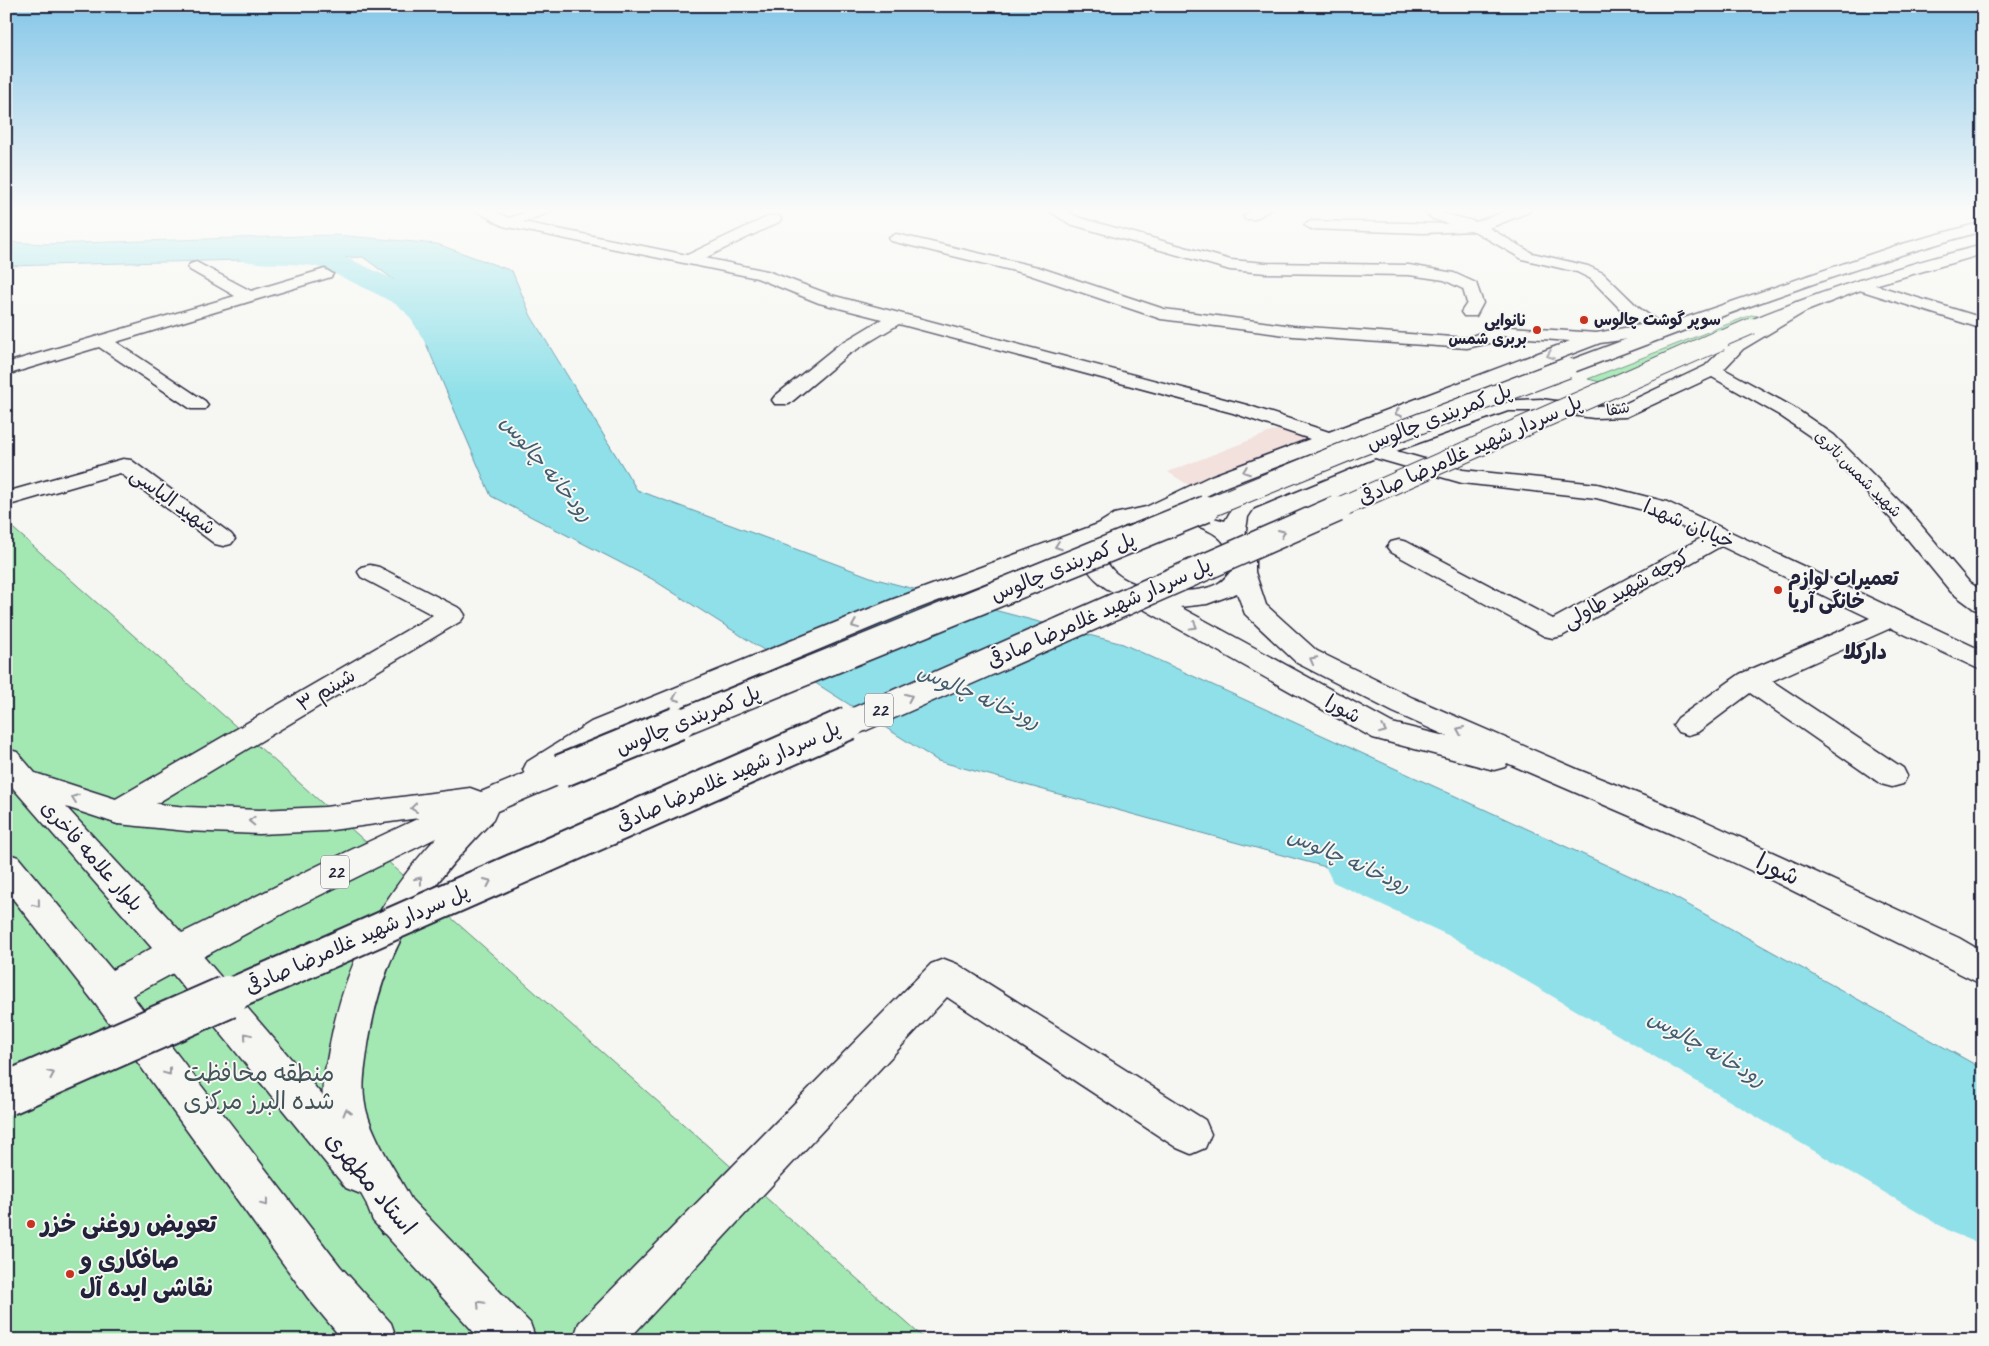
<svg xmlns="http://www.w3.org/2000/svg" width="1989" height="1346" font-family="Caveat,'Playpen Sans Arabic',sans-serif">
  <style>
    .built { fill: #f2e1dd }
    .green { fill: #a3e8b3; stroke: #628577 }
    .water { fill: #8fe0e9; stroke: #6394a3 }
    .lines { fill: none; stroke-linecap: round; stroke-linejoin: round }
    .river { fill: #8fe0e9; fill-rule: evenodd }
    .minor-casing { stroke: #22223b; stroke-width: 3 }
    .major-casing { stroke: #22223b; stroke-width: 3 }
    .highway-casing { stroke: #22223b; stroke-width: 3 }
    .minor { fill: #f6f6f2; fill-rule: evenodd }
    .major { fill: #f6f6f2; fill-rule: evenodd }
    .highway { fill: #f6f6f2; fill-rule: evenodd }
    .highway-bridge-far4-casing { stroke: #22223b; stroke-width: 18; stroke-linecap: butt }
    .highway-bridge-far3-casing { stroke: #22223b; stroke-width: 22; stroke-linecap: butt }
    .highway-bridge-far2-casing { stroke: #22223b; stroke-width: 29; stroke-linecap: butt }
    .highway-bridge-far1-casing { stroke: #22223b; stroke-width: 36; stroke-linecap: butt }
    .highway-bridge-casing { stroke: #22223b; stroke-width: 46; stroke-linecap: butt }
    .highway-bridge-far4 { stroke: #f6f6f2; stroke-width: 16 }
    .highway-bridge-far3 { stroke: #f6f6f2; stroke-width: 20 }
    .highway-bridge-far2 { stroke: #f6f6f2; stroke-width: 26 }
    .highway-bridge-far1 { stroke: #f6f6f2; stroke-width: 32 }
    .highway-bridge { stroke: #f6f6f2; stroke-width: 42 }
    .oneway { stroke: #9797a0 }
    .poi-dot { fill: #c8321e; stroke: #f6f6f2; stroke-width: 2 }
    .labels { text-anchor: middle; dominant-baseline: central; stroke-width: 4; stroke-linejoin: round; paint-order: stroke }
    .far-poi-label { font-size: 16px; font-weight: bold; fill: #22223b; stroke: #f6f6f2; text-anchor: start }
    .far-street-label { font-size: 16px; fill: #22223b; stroke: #f6f6f2 }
    .shield { fill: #f6f6f2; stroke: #626272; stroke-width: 1 }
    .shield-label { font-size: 19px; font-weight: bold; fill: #22223b }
    .street-label { font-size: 20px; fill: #22223b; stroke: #f6f6f2 }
    .poi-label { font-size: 20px; font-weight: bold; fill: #22223b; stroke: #f6f6f2; text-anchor: start }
    .water-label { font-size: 21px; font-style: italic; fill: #435b6f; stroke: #f6f6f2 }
    .quarter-label { font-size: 22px; font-weight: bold; fill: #22223b; stroke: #f6f6f2 }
    .near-street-label { font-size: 24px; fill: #22223b; stroke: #f6f6f2 }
    .near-park-label { font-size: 24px; fill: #425459; stroke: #f6f6f2 }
    .near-poi-label { font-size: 24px; font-weight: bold; fill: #22223b; stroke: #f6f6f2; text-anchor: start }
  </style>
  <rect width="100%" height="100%" fill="#f6f6f2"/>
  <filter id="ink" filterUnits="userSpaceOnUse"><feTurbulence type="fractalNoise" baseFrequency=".02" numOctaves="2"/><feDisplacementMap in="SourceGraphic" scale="10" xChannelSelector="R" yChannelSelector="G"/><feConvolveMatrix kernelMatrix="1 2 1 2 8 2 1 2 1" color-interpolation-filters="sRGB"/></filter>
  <g filter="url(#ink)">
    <path class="built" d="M1284 427 1306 440 1190 486 1168 472Z"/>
    <g class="green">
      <path d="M1751 315 1758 316 1760 319 1600 382 1588 379Z"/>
      <path d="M6 522 926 1340H6Z"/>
    </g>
    <path class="water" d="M336 235 437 244 512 271 531 316 637 490 876 579 1123 644 1665 892 1983 1069V1180L1516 919 938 761 652 579 491 496 401 285 363 257 6 266V242L47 244Z"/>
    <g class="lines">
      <g class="river">
        <path d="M251 245 321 248 332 251 421 292 471 353 466 361C424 371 424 323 397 305 386 298 324 267 313 266 289 262 264 266 240 260L236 254 240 248Z"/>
        <path d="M1356 839 1500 897 1983 1157V1245L1953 1233 1452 937 1333 882 1324 864 1333 846Z"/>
      </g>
      <defs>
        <g id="minor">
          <path d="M473 209H490L509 218 534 209H553L551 212 523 222 687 255 769 216H779L781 219 779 222 705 258 767 271 831 295 1247 405 1329 432 1570 341 1501 336 1490 343 1467 348 1293 336 1161 319 1027 274 891 241 889 238 896 234 1038 267 1164 309 1293 326 1467 338 1498 326 1596 333 1641 325 1627 316 1591 279 1577 272 1522 259 1474 231 1423 233 1311 229 1304 225 1311 221 1449 224 1433 219 1420 209H1436L1443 213 1476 222 1512 209H1531L1529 212 1489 228 1532 253 1588 266 1603 273 1639 308 1660 323 1679 324 1682 328 1679 332 1600 343 1227 486 1179 509 1225 521 1238 498 1367 447 1499 401 1541 399 1594 406 1622 405 1705 366 1731 341 1796 302H1808L1810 306 1808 310 1743 349 1724 369 1793 407 1834 435 1908 510 1969 582 1983 592V612L1974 609 1951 592 1892 520 1820 443 1779 415 1712 377 1626 417 1594 418 1541 411H1508L1396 451 1463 470 1597 484 1667 502 1983 651V671L1891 628 1772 681 1903 768 1907 776 1903 784 1892 787 1881 784 1750 693 1698 732 1688 735 1678 732 1673 725 1678 718 1740 674 1870 618 1721 546 1562 636 1553 638 1544 636 1391 552 1387 547 1391 542 1399 540 1407 542 1553 619 1703 537 1651 512 1596 498 1462 483 1375 458 1254 508 1248 517 1245 536 1255 553V572L1266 605 1317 651 1413 698 1579 770 1696 817 1959 938 1983 952V985L1765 877 1674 835 1507 763 1505 767 1494 770 1373 738 1106 588C1093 578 1077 563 1083 545L909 612 611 736 549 778 538 781 527 778 523 770 527 762 591 722 891 600 1098 524 1114 514 1146 507 1211 476 1310 439 1233 413 899 324 849 354 789 404H775L772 400 775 396 837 346 882 319 819 303 757 278 503 226ZM1152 520C1186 522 1235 526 1231 571 1227 576 1223 581 1217 584 1189 600 1092 589 1107 544 1111 534 1120 528 1129 524 1137 522 1144 521 1152 520ZM1237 593 1245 614 1297 663 1393 712 1449 737 1392 723 1180 607 1207 604Z"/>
          <path d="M1046 209H1063L1080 218 1231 260 1266 263 1409 265 1454 273 1476 283 1483 303 1476 316H1464L1461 312 1467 303 1463 289 1444 280 1409 275 1266 273 1230 270 1070 224Z"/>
          <path d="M1254 209H1272L1255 219H1245L1243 216Z"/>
          <path d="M196 262 251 291 325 269 333 274 331 277 116 342 205 401 208 405 205 409H191L99 347 6 375V363L235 296 190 270 188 267 190 264Z"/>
          <path d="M1859 280 1983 318V329L1853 288 1851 285Z"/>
          <path d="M123 459 131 460 231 534 235 539 231 544 223 546 215 544 120 473 6 506V492Z"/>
          <path d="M370 565 379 567 461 609 465 615 461 621 129 820 118 824 107 820 102 812 107 804 433 615 361 577 358 572 361 567Z"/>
          <path d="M944 959 957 964 1205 1120 1211 1134 1205 1148 1191 1154 1177 1148 947 997 628 1340H573L579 1323 931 964Z"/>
        </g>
        <g id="major">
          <path d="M177 937 190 941 376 1158 382 1173 376 1188 361 1194 346 1188 164 963 159 952 164 941Z"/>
          <path d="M107 975 120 980 340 1266 391 1323 397 1340H343L308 1298 94 1002 89 991 94 980Z"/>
          <path d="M388 1185 403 1191 530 1323 536 1340H481L373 1221 367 1206 373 1191Z"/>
        </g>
        <g id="highway">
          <path d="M1983 222V231C1844 269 1708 321 1574 372H1560L1558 368 1560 364 1667 324 1895 246Z"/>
          <path d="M1983 245V254L1871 286 1758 330H1746L1743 326 1746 322C1823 290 1902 265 1983 245Z"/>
          <path d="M6 749 17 752 35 773 119 800 187 807 259 810 325 807 470 788 481 792 550 763 561 760 572 763 576 771 572 779 497 811 493 820C425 890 383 946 368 1045 365 1069 360 1089 367 1113 378 1150 405 1182 420 1218L413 1233 398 1240 383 1233C360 1191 331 1146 323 1098 321 1082 327 1064 329 1049 344 965 378 901 436 838L286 912 120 1002 107 1007 94 1002 6 890V853L18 857 112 970 152 948 6 780ZM66 807 118 824 187 831 259 834 325 831 419 818 319 865 182 933Z"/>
        </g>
      </defs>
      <use href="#minor" class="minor-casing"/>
      <use href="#major" class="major-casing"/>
      <use href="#highway" class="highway-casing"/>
      <use href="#minor" class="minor"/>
      <use href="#major" class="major"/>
      <use href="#highway" class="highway"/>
      <defs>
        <path id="highway-bridge-far4" d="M1717 341 1752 326"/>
        <g id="highway-bridge-far3">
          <path d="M1203 510 1355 448 1567 368"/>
          <path d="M1334 510 1720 340"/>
        </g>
        <g id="highway-bridge-far2">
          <path d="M675 725 1206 509"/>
          <path d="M846 725 1337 509"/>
        </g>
        <g id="highway-bridge-far1">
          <path d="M561 771 678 723"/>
          <path d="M224 998 849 723"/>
        </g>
        <path id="highway-bridge" d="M6 1094 227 997"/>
      </defs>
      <use href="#highway-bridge-far4" class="highway-bridge-far4-casing"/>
      <use href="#highway-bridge-far3" class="highway-bridge-far3-casing"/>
      <use href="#highway-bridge-far2" class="highway-bridge-far2-casing"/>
      <use href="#highway-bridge-far1" class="highway-bridge-far1-casing"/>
      <use href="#highway-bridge" class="highway-bridge-casing"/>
      <use href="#highway-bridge-far4" class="highway-bridge-far4"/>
      <use href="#highway-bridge-far3" class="highway-bridge-far3"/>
      <use href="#highway-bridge-far2" class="highway-bridge-far2"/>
      <use href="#highway-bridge-far1" class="highway-bridge-far1"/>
      <use href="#highway-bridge" class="highway-bridge"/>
    </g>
    <defs><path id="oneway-chevron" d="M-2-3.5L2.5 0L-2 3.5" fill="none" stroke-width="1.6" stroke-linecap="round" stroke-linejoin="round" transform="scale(1.25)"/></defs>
    <g class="oneway">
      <use href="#oneway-chevron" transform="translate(1550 355) rotate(159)"/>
      <use href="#oneway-chevron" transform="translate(1398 413) rotate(159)"/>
      <use href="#oneway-chevron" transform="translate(1246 471) rotate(159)"/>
      <use href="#oneway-chevron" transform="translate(1282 533) rotate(-24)"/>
      <use href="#oneway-chevron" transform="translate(1058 546) rotate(160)"/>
      <use href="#oneway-chevron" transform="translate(855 625) rotate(158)"/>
      <use href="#oneway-chevron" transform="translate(1194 626) rotate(29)"/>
      <use href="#oneway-chevron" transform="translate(1313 660) rotate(-152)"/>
      <use href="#oneway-chevron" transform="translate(909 697) rotate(-24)"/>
      <use href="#oneway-chevron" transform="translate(676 698) rotate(157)"/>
      <use href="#oneway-chevron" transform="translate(1383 730) rotate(22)"/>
      <use href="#oneway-chevron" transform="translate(1460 730) rotate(-156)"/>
      <use href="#oneway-chevron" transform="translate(75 798) rotate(-161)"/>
      <use href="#oneway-chevron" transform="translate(414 808) rotate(173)"/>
      <use href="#oneway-chevron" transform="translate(252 821) rotate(-178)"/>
      <use href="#oneway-chevron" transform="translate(419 880) rotate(-52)"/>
      <use href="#oneway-chevron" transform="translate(488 882) rotate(-24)"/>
      <use href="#oneway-chevron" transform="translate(37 904) rotate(51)"/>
      <use href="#oneway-chevron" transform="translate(247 1036) rotate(-130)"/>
      <use href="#oneway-chevron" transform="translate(168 1072) rotate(53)"/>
      <use href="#oneway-chevron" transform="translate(51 1074) rotate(-24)"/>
      <use href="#oneway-chevron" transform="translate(347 1112) rotate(-105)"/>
      <use href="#oneway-chevron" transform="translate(265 1203) rotate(53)"/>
      <use href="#oneway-chevron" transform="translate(480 1304) rotate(-133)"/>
    </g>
  </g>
  <linearGradient id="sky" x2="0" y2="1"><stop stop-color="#84c6e8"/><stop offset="0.53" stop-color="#fbfbf9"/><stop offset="1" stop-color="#fbfbf9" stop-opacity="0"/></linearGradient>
  <rect width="1989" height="397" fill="url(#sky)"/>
  <g class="poi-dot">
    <circle cx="1584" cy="320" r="5"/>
    <circle cx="1537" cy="330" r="5"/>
    <circle cx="1778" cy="590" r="5"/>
    <circle cx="31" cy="1224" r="5"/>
    <circle cx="70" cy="1274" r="5"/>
  </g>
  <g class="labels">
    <g class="far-poi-label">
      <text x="1594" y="320">سوپر گوشت چالوس</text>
      <text x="1527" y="321" text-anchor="end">نانوایی<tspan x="1527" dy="18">بربری شمس</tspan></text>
    </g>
    <g class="far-street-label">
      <text transform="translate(1618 409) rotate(-10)">شفا</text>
      <text transform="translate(1858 474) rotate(45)">شهید شمس ناتری</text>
    </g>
    <g class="shield">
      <rect x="865" y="693.5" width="28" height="33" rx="4"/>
      <rect x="321" y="855.5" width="28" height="33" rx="4"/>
    </g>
    <g class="shield-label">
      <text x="879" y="710">22</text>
      <text x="335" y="872">22</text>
    </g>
    <g class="street-label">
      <text transform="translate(1439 417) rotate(-21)">پل کمربندی چالوس</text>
      <text transform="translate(1470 450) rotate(-24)">پل سردار شهید غلامرضا صادقی</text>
      <text transform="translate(173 501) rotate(36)">شهید الیاسی</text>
      <text transform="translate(1689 524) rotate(23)">خیابان شهدا</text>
      <text transform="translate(1063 567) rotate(-22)">پل کمربندی چالوس</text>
      <text transform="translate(1626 589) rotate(-29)">کوچه شهید طاولی</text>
      <text transform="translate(1099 613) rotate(-24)">پل سردار شهید غلامرضا صادقی</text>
      <text transform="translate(326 690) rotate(-31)">شبنم ۳</text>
      <text transform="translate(1343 709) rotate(29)">شورا</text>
      <text transform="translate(688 720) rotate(-22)">پل کمربندی چالوس</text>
      <text transform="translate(728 776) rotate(-24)">پل سردار شهید غلامرضا صادقی</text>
      <text transform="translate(92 856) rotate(48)">بلوار علامه فاخری</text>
      <text transform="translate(357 939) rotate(-24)">پل سردار شهید غلامرضا صادقی</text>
    </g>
    <g class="poi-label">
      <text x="1788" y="578">تعمیرات لوازم<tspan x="1788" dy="23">خانگی آریا</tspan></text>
    </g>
    <g class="water-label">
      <text transform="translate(547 468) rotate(50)">رودخانه چالوس</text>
      <text transform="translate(979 696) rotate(24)">رودخانه چالوس</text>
      <text transform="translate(1349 860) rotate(24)">رودخانه چالوس</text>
      <text transform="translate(1707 1048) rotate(30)">رودخانه چالوس</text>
    </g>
    <g class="quarter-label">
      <text x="1865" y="652">دارکلا</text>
    </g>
    <g class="near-street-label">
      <text transform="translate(1778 869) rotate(25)">شورا</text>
      <text transform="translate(371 1183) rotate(50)">استاد مطهری</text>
    </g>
    <g class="near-park-label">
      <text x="259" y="1073">منطقه محافظت<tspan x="259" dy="28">شده البرز مرکزی</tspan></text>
    </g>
    <g class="near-poi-label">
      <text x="41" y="1224">تعویض روغنی خزر</text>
      <text x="80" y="1260">صافکاری و<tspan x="80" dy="28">نقاشی ایده آل</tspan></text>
    </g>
  </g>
  <rect width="1989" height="1346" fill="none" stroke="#f6f6f2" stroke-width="25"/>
  <rect x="12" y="12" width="1964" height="1321" fill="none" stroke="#22223b" stroke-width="2" filter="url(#ink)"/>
</svg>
